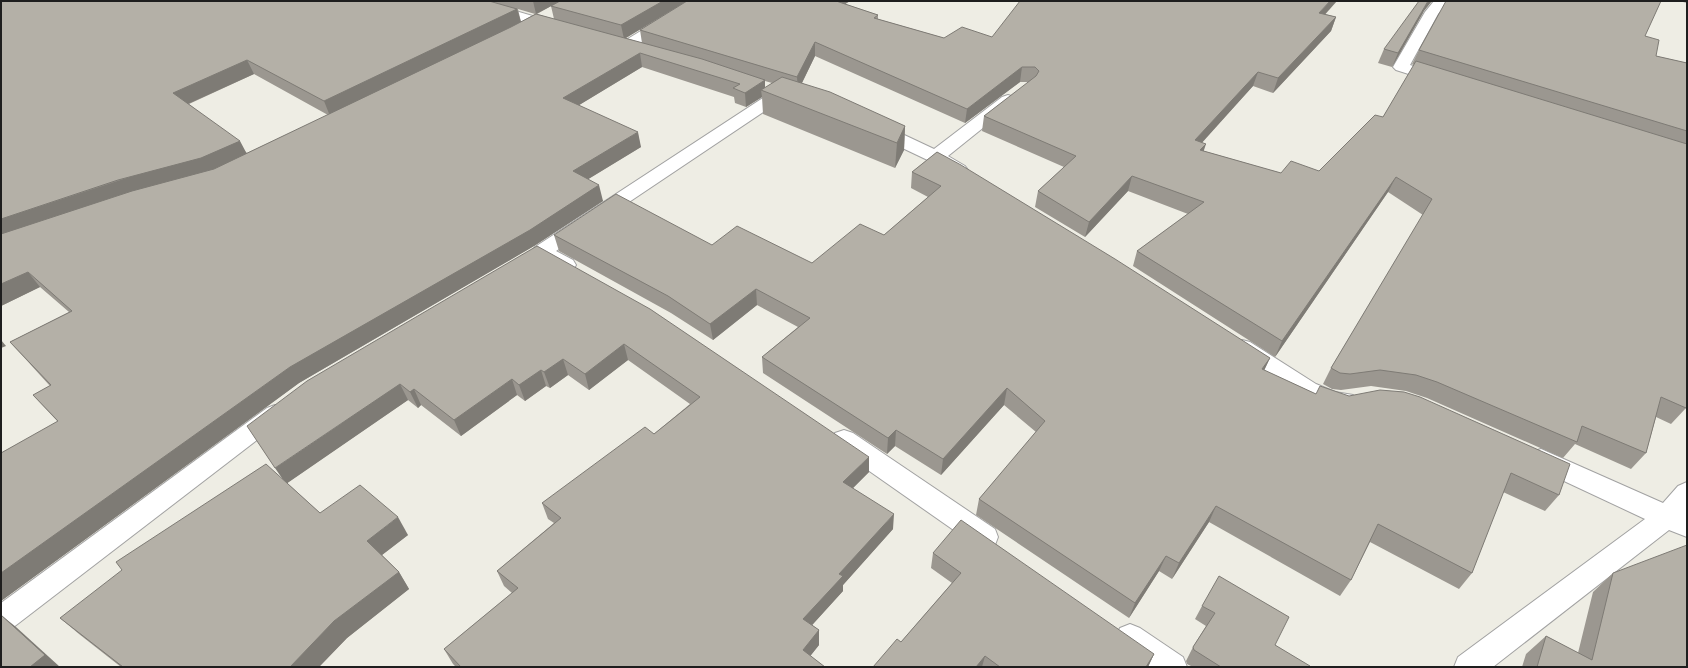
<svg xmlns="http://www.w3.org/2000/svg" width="1688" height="668" font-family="'Fira Sans Condensed',sans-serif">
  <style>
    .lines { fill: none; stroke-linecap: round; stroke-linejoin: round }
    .minor-casing { stroke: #a2a2a2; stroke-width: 2 }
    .minor { fill: #fff; fill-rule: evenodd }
    .wall { fill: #9b9790; fill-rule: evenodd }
    .shaded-wall { fill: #7e7b75 }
    .building { fill: #b4b0a7; stroke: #7e7b75 }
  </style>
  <rect width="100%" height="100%" fill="#eeede4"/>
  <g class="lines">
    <defs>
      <g id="minor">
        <path d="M459 1H481L560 24 562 27 560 30H550L461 4Z"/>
        <path d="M690 1H707L631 49H621L619 46 621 43Z"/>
        <path d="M1434 1H1449L1438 14 1410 65 1446 76 1448 79 1446 82 1440 84 1396 70 1393 67 1425 12Z"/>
        <path d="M781 88 787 90 789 93 787 96 556 251 573 260 576 265 573 270C560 273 539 262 532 251L535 247 775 90Z"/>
        <path d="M1008 95 1014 97 1016 100 1014 103 948 156 965 166 968 170 965 174 959 175 871 133 869 129 871 125 877 124 883 125 934 149 1002 97Z"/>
        <path d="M1242 340 1250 342 1316 384 1335 392 1353 395 1357 401 1353 407C1317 418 1263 373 1234 354L1231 348 1234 342Z"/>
        <path d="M275 405 283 408 287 414 283 420 11 629 1 633V603L267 408Z"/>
        <path d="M844 430 853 433 995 529 998 537 995 545 985 548 975 545 835 447 832 440 835 433Z"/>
        <path d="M1541 449 1663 503 1678 486 1687 482V537L1669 530 1493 667H1454L1458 657 1645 519 1532 466 1528 459 1532 452Z"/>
        <path d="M1130 624 1140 628 1183 657 1187 667H1147L1120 648 1115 638 1120 628Z"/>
      </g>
    </defs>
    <use href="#minor" class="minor-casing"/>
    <use href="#minor" class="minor"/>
  </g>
  <g class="wall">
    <path d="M1 1H850L845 4 878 15V19L944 38 992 37 1325 14 1336 17 1331 31 1273 93 1253 86 1202 142 1204 151 1281 173 1319 171 1383 117 1414 65 1412 64 1419 50 1645 36 1656 56 1687 63V405L1686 408 1671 424 1656 417 1646 453 1631 469 1575 444 1563 458 1427 398 1406 391 1371 386 1341 390 1332 389 1323 384 1331 368 1423 215 1388 192 1275 357 1133 266 1137 251 1188 214 1128 191 1085 237 1035 207 1038 191 1064 167 982 131 984 116 1029 82H1020L965 123 815 56 802 83 905 126 904 150 895 168 763 114 762 97 746 107 735 103 734 97 642 67 579 105 641 147 588 179 603 201 534 246 299 383 1 601V453L58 422 33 395 50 386 10 342 69 312 40 287 1 306ZM687 1 640 30 642 43 626 38ZM551 6 554 19 537 14ZM518 9 535 14 521 22ZM254 74 328 115 247 153 189 104ZM765 81 772 83 765 88Z"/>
    <path d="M1679 1H1687V3Z"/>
    <path d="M1424 11 1392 67 1378 63 1384 49Z"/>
    <path d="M937 152 1270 358 1264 370 1316 394 1349 396 1559 495 1545 511 1503 492 1472 573 1459 589 1370 542 1351 580 1340 596 1209 522 1172 579 1159 571 1129 618 976 515 979 499 1036 432 1004 405 941 475 895 446 887 454 763 373 762 357 798 327 757 305 713 340 671 313 559 251 554 235 712 245 812 263 884 235 928 197 911 188 912 172Z"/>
    <path d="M537 246 869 472 853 488 893 529 843 585V591L812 625 819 630V645L810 656 825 667H456L453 664 444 649 512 593 504 586 497 571 554 523 548 519 542 503 654 434 690 404 628 360 589 390 568 375 550 388 546 386 525 401 517 395 461 436 421 405 418 408 408 400 287 483 320 513 408 535 382 555 399 572 409 589 347 638 319 667H121L79 634 60 618 282 478Z"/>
    <path d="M933 553 1154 654 1148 667H873L901 642 952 583 931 568Z"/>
    <path d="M1613 573 1687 667H1522L1526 654 1546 636 1578 653 1593 592Z"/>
    <path d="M1202 606 1275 645 1309 667H1193L1187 664 1186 661 1193 647 1206 626 1195 619Z"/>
  </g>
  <g class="shaded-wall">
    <path d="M533 1H561L536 14Z"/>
    <path d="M663 1H687L624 39 621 25Z"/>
    <path d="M831 1H850L831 13Z"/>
    <path d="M1330 1H1337L1314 27 1319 13Z"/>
    <path d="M1428 1H1432L1424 11 1392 67 1398 53Z"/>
    <path d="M517 9 521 22 330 116 324 101Z"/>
    <path d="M1336 17 1331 31 1273 93 1278 78Z"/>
    <path d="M815 42V56L798 91 797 77Z"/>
    <path d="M640 53 642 67 566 113 563 98Z"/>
    <path d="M247 60 254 74 181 107 173 93Z"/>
    <path d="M1022 67 1020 82 965 123 967 109Z"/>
    <path d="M1258 72 1253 86 1191 155 1195 140Z"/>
    <path d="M765 80V92L761 90 762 97 746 107 745 93Z"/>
    <path d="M905 126 904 150 895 168 897 143Z"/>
    <path d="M638 132 641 147 577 186 573 171Z"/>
    <path d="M240 141 248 156 210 174 1 238V219Z"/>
    <path d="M1206 144 1201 159 1200 150Z"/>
    <path d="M1132 176 1128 191 1085 237 1089 222Z"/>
    <path d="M1396 177 1388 192 1275 357 1282 341Z"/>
    <path d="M599 185 603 201 534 246 299 383 1 601V573L290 367Z"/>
    <path d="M28 272 40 287 1 306V284Z"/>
    <path d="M756 289 757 305 713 340 710 324Z"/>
    <path d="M1 340 6 346 1 348Z"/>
    <path d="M624 344 628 360 589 390 585 374Z"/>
    <path d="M1270 358 1262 375V369Z"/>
    <path d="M563 359 568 375 550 388 544 372Z"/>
    <path d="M541 370 546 386 525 401 519 385Z"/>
    <path d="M512 379 517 395 461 436 454 420Z"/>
    <path d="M400 384 408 400 286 484 275 468Z"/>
    <path d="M1007 388 1004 405 941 475 943 459Z"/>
    <path d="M414 389 421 405 418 408 410 392Z"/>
    <path d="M896 430 895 446 887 454 888 438Z"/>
    <path d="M869 457V472L843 498V482Z"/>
    <path d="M1216 506 1209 522 1172 579 1179 563Z"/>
    <path d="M894 514 893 529 843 585V591L804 634 803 619 839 574Z"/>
    <path d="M398 517 408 535 378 558 367 541Z"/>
    <path d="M1166 556 1159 571 1129 618 1135 603Z"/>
    <path d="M399 572 409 589 347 638 319 667H290L334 621Z"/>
    <path d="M1 615 16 627 60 667H30Z"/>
    <path d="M819 630V645L804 664 803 650Z"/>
    <path d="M1154 654 1148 667H1146Z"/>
    <path d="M985 656 982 667H976Z"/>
  </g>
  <g class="building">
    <path d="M1 1H489L517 9 324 101 247 60 173 93 240 141 201 158 118 180 1 219Z"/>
    <path d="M560 1H663L621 25 551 6Z"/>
    <path d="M687 1H836L878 15 874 18 944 38 962 27 992 37 1020 1H1330L1319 13 1336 17 1278 78 1258 72 1195 140 1206 144 1200 150 1281 173 1291 161 1319 171 1375 115 1383 117 1416 61 1687 144V405L1686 408 1661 397 1646 453 1582 426 1577 442 1437 382 1416 375 1380 370 1350 374 1340 373 1331 368 1432 199 1396 177 1282 341 1137 251 1204 202 1132 176 1089 222 1038 191 1076 156 984 116 1036 76 1039 71 1035 67H1022L967 109 815 42 797 77 640 30Z"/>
    <path d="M1419 1H1428L1398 53 1384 49Z"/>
    <path d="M1446 1H1661L1645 36 1659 40 1656 56 1687 63V131L1419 50Z"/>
    <path d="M536 14 702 59 765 80 745 93 733 88 740 84 640 53 563 98 638 132 573 171 599 185 530 230 290 367 1 573V453L58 421 33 395 51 385 10 342 72 311 28 272 1 284V234L132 191 214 169 511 27Z"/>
    <path d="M782 77 830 92 905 126 897 143 761 90Z"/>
    <path d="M937 152 961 165 1115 259 1270 358 1262 369 1316 394 1320 386 1349 396 1380 390 1404 392 1420 397 1570 464 1559 495 1511 473 1472 573 1378 524 1351 580 1216 506 1179 563 1166 556 1135 603 979 499 1045 421 1007 388 943 459 896 430 888 438 762 357 810 318 756 289 710 324 668 296 554 235 616 194 712 245 737 226 812 263 860 224 884 235 941 186 912 172Z"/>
    <path d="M537 246 650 309 869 457 843 482 894 514 839 574 843 576 803 619 819 630 803 650 825 667H461L444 649 518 588 497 571 561 518 542 503 645 427 654 434 700 397 624 344 585 374 563 359 544 372 541 370 519 385 512 379 454 420 414 389 410 392 400 384 275 468 247 426 307 381Z"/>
    <path d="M266 464 320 513 360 485 398 517 367 541 399 572 334 621 290 667H123L60 618 122 570 116 562Z"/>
    <path d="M961 520 1154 654 1146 667H1000L985 656 976 667H873L897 639 901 642 961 573 933 553Z"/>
    <path d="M1687 545V667H1537L1546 636 1592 660 1613 573Z"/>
    <path d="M1219 576 1289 617 1275 645 1310 666 1309 667H1221L1194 650 1193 647 1215 613 1202 606Z"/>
    <path d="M1 615 45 655 30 667H1Z"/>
  </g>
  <rect width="1688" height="668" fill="none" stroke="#1e1e1e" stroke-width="4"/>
</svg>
